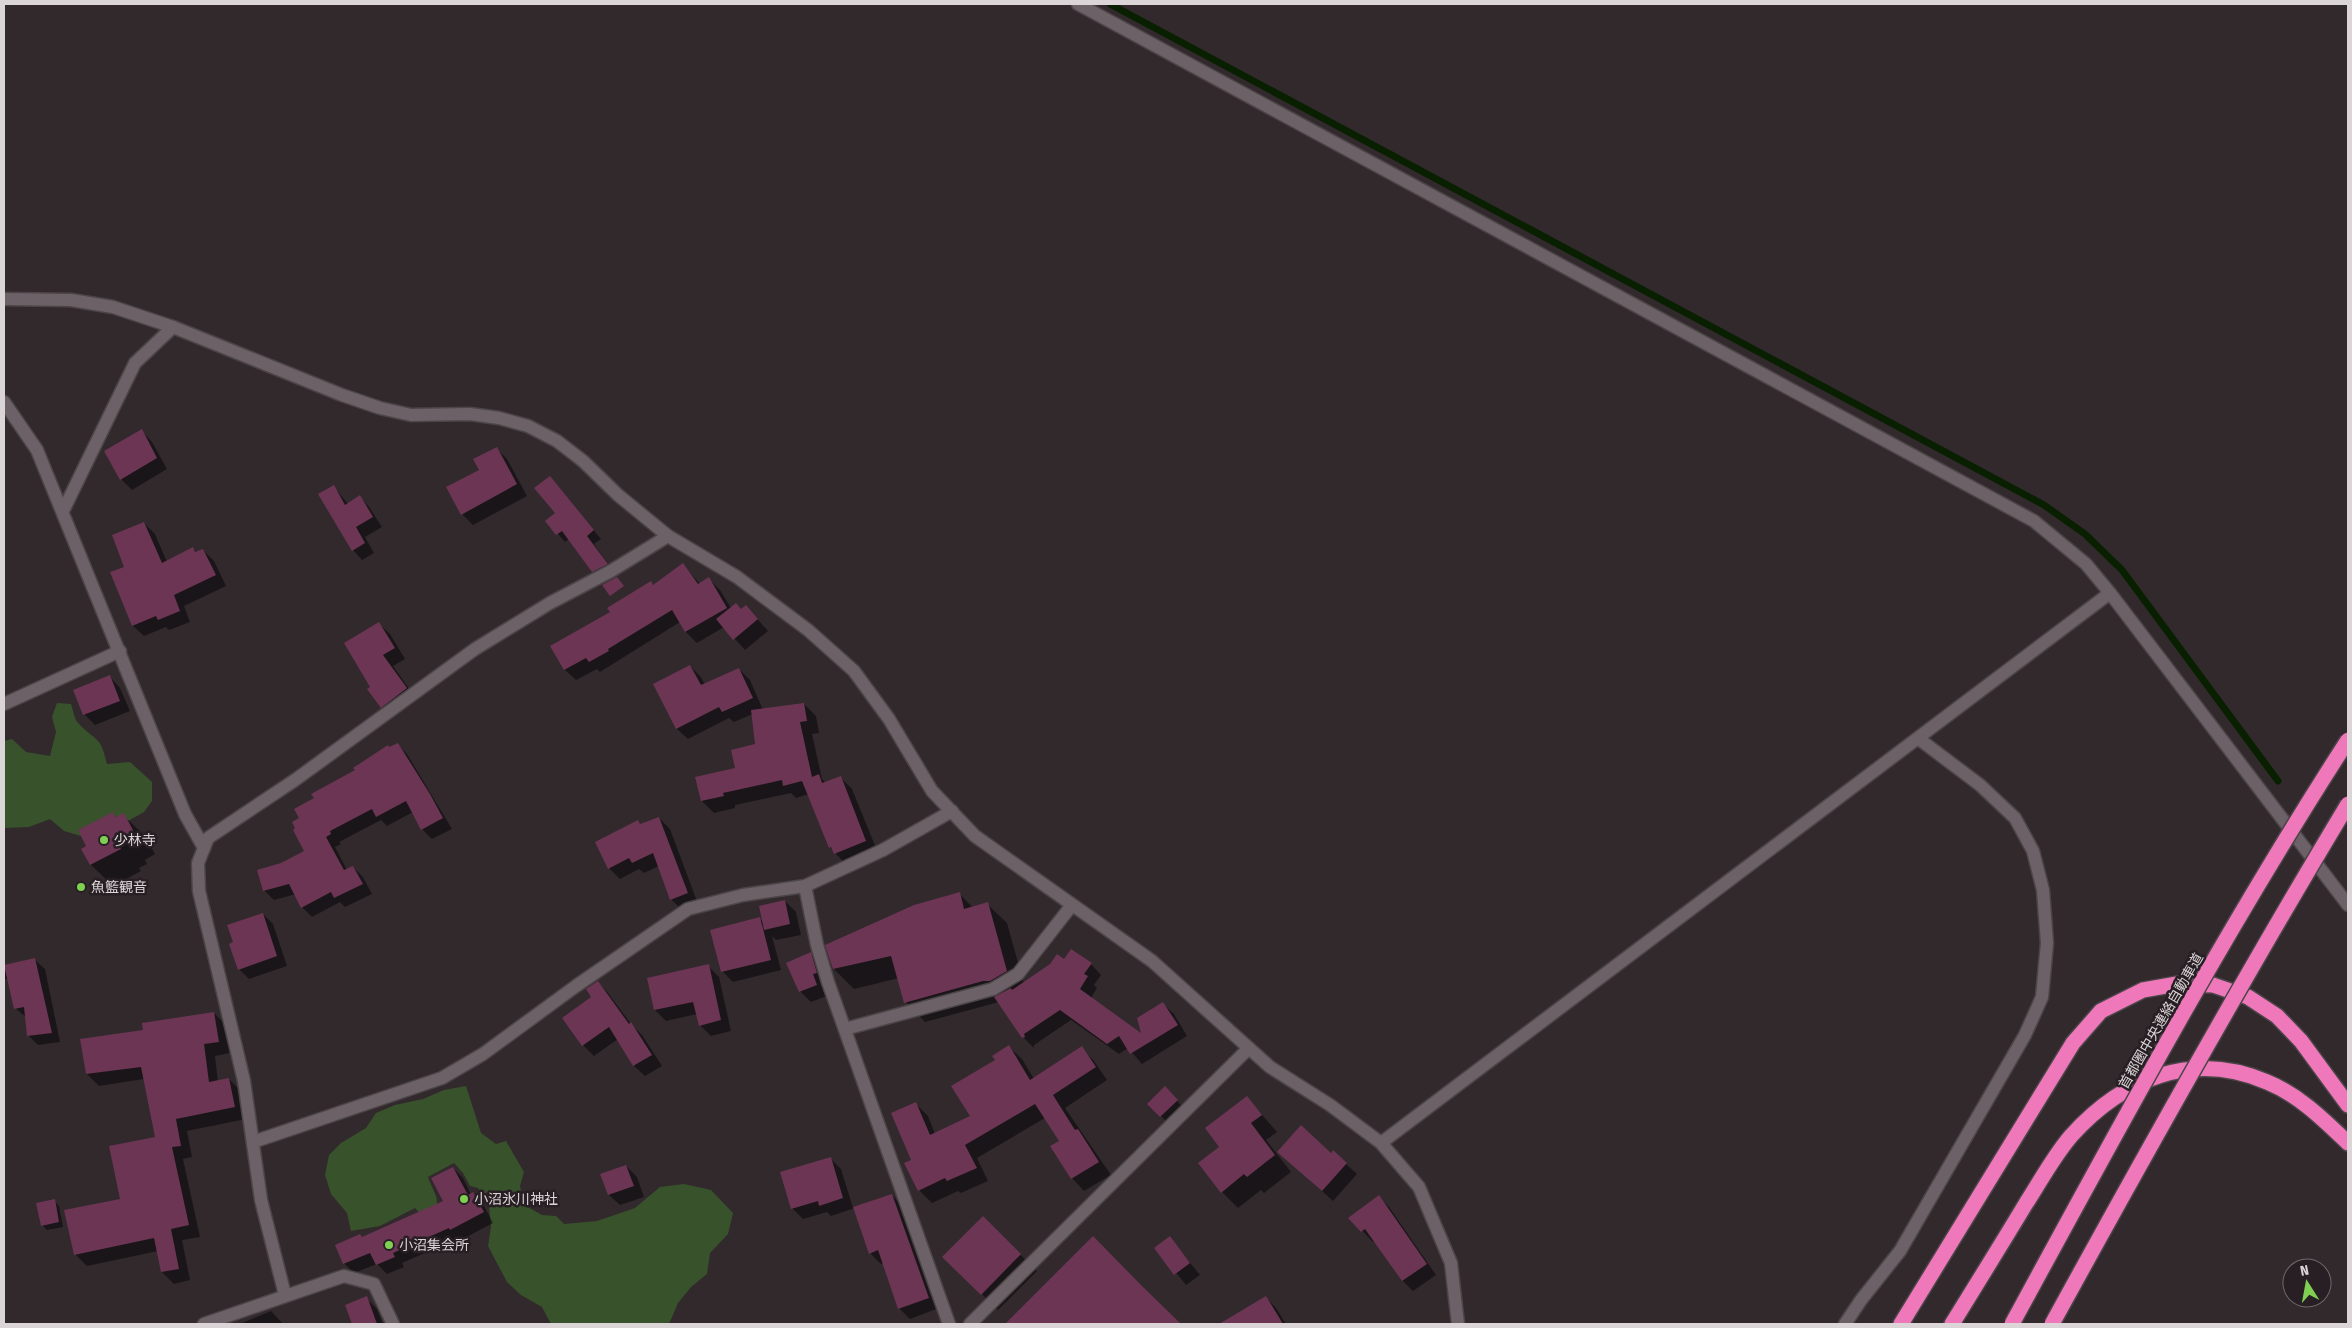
<svg xmlns="http://www.w3.org/2000/svg" width="2352" height="1328" font-family="'Fira Sans Condensed','Noto Sans JP',sans-serif">
  <style>
    .green { fill: #38522b }
    .shadow { fill: #0007 }
    .lines { fill: none; stroke-linecap: round; stroke-linejoin: round }
    .stream { stroke: #082000; stroke-width: 7 }
    .building { fill: #6c3554 }
    .minor-casing { stroke: #4c4548; stroke-width: 15 }
    .highway-casing { stroke: #4c4548; stroke-width: 18 }
    .minor { stroke: #6c6166; stroke-width: 12 }
    .highway { stroke: #ef78bb; stroke-width: 15 }
    .highway-bridge-casing { stroke: #4c4548; stroke-width: 18; stroke-linecap: butt }
    .highway-bridge { stroke: #ef78bb; stroke-width: 15 }
    .poi-dot { fill: #7fd052; stroke: #281f24; stroke-width: 2 }
    .labels { text-anchor: middle; dominant-baseline: central; stroke-width: 5; stroke-linejoin: round; paint-order: stroke }
    .poi-label { font-size: 14px; fill: #dbd5d7; stroke: #281f24; text-anchor: start }
    .street-label { font-size: 14px; fill: #dbd5d7; stroke: #281f24 }
  </style>
  <rect width="100%" height="100%" fill="#32292d"/>
  <g class="green">
    <path d="M57 703 71 704C73 710 74 718 78 723 96 742 100 734 107 764L130 762 152 782V801L144 812 128 821 98 826 81 836 64 831 50 819 29 827 4 828V741L12 739 26 752 50 756 56 732 52 717Z"/>
    <path d="M466 1086 481 1133 496 1144 506 1141 524 1172 520 1186 524 1205 542 1215 556 1216 564 1224 597 1221 635 1208 660 1187 684 1184 711 1190 733 1213 728 1234 710 1253 707 1274 691 1287 678 1303 669 1324H551L542 1307 521 1295 507 1282 488 1246 491 1227 489 1207 478 1188 470 1186 463 1173 454 1163 428 1177C434 1195 446 1204 426 1219L415 1208 380 1226 351 1231 347 1213 331 1194 325 1175 329 1155 341 1143 366 1128 376 1113 395 1105 423 1099 444 1090Z"/>
  </g>
  <g class="shadow">
    <path d="M142 431 152 442 167 469 132 490 121 479Z"/>
    <path d="M496 448 507 459 527 496 473 525 462 514 480 470Z"/>
    <path d="M550 477 601 539 594 544 614 572 601 579 569 539 565 542 547 521 557 514Z"/>
    <path d="M334 487 348 504 360 497 369 507 382 527 365 537 374 553 362 560 353 550Z"/>
    <path d="M144 523 155 534 167 562 192 548 197 553 203 550 214 561 226 586 184 606 190 622 169 630 166 627 144 636 133 626 112 573 126 567Z"/>
    <path d="M683 565 700 584 709 579 720 590 731 608 741 610 746 606 768 631 745 650 724 627 697 643 686 632 680 622 600 672 597 669 576 680 565 670 552 646 612 613 651 583 654 586Z"/>
    <path d="M379 624 390 634 405 659 393 666 417 700 392 718 382 707 372 687Z"/>
    <path d="M690 666 701 677 705 685 739 669 750 680 763 710 804 704 816 716 819 733 812 734 822 779 826 783 840 777 852 789 878 853 847 866 830 847 809 794 796 798 791 793 735 805V808L714 813 702 801 736 769 756 745 753 714 734 722 729 718 688 739 677 729 654 684Z"/>
    <path d="M110 677 120 688 130 711 95 725 84 714Z"/>
    <path d="M397 744 407 754 452 829 432 839 422 829 413 812 387 826 381 820 339 842 341 844 335 847 347 870 353 867 363 877 372 894 345 907 340 902 312 917 302 907 296 894 274 900 264 890 281 864 306 851 301 819 315 799Z"/>
    <path d="M112 814 117 818 123 815 145 836 155 854 145 860 147 864 139 868 141 871 113 886 91 865 88 847Z"/>
    <path d="M659 818 670 829 698 904 682 910 671 899 659 866 644 873 639 869 620 879 609 868 638 821 641 825Z"/>
    <path d="M959 893 973 908 987 904 1007 923 1024 984 1064 961 1091 964 1101 975 1094 985 1097 988 1091 998 1144 1036 1163 1004 1174 1014 1187 1036 1142 1064 1128 1048 1119 1054 1071 1020 1034 1045V1048L1023 1037 999 1002 925 1022 906 1002 899 978 854 989 834 969 827 946Z"/>
    <path d="M785 901 796 912 801 935 776 940 772 936 781 970 733 982 722 971 760 919 764 923Z"/>
    <path d="M263 914 273 924 287 966 249 979 239 969Z"/>
    <path d="M810 953 821 964 827 996 811 1002 800 991Z"/>
    <path d="M4 958 5 966 35 960 45 969 60 1042 38 1045 29 1036 27 1018 15 1008 8 979H4Z"/>
    <path d="M708 966 719 977 731 1031 711 1036 700 1025 697 1014 666 1021 655 1010 648 979Z"/>
    <path d="M598 982 608 993 631 1024 642 1035 662 1066 645 1076 634 1066 618 1039 594 1056 583 1045 564 1018 592 997Z"/>
    <path d="M214 1013 226 1025 230 1053 215 1056 218 1082 229 1079 241 1091 246 1119 187 1131 192 1157 183 1159 200 1237 182 1240 190 1280 174 1284 162 1272 158 1251 87 1266 75 1254 122 1200 157 1138 144 1079 99 1086 87 1074 144 1031Z"/>
    <path d="M1009 1047 1022 1059 1034 1079 1082 1048 1094 1061 1107 1080 1065 1108 1111 1175 1084 1191 1072 1178 1060 1141 1045 1118 977 1158 988 1181 961 1193 958 1191 932 1203 919 1190 913 1161 916 1104 928 1116 935 1134 971 1117 996 1060Z"/>
    <path d="M1165 1088 1182 1106 1166 1121 1149 1104Z"/>
    <path d="M1247 1098 1277 1132 1266 1140 1291 1172 1264 1193 1261 1190 1238 1208 1222 1192 1221 1147Z"/>
    <path d="M1333 1152 1357 1174 1333 1201 1290 1162Z"/>
    <path d="M830 1158 841 1169 853 1208 892 1195 902 1206 939 1308 910 1319 899 1308 884 1263 881 1264 870 1253 855 1208 831 1216 827 1212 803 1219 792 1208Z"/>
    <path d="M626 1166 637 1177 644 1197 620 1205 609 1195 602 1175Z"/>
    <path d="M453 1168 463 1178 471 1195 483 1204 493 1223 461 1240 459 1238 402 1263 404 1267 387 1274 377 1264 354 1273 344 1263 363 1238 445 1201Z"/>
    <path d="M1378 1196 1389 1207 1436 1275 1413 1291 1403 1281 1375 1240 1373 1242 1350 1218Z"/>
    <path d="M54 1201 59 1206 63 1227 47 1230 42 1225Z"/>
    <path d="M983 1218 1037 1271 998 1310 944 1257Z"/>
    <path d="M1093 1238 1179 1324H1007Z"/>
    <path d="M1170 1238 1200 1275 1186 1285 1156 1248Z"/>
    <path d="M366 1298 377 1309 383 1324H354L346 1305Z"/>
    <path d="M1266 1298 1276 1308 1286 1324H1225L1224 1323Z"/>
    <path d="M271 1311 283 1324H242V1323Z"/>
  </g>
  <g class="lines">
    <path class="stream" d="M1110 4 2044 505 2085 534 2122 570 2278 781"/>
  </g>
  <g class="building">
    <path d="M142 429 157 458 120 480 104 451Z"/>
    <path d="M497 447 517 484 461 515 446 487 479 470 473 459Z"/>
    <path d="M550 476 594 530 587 536 608 564 592 572 562 531 556 535 545 521 555 513 534 488Z"/>
    <path d="M334 485 345 505 360 495 373 517 356 527 365 543 352 551 318 494Z"/>
    <path d="M144 522 162 563 193 547 195 552 203 549 216 575 174 595 180 611 158 620 156 616 132 626 110 572 124 567 112 535Z"/>
    <path d="M683 563 698 584 709 577 727 608 685 632 672 610 608 649 609 651 589 662 586 658 564 670 550 646 610 612 607 608 651 581 653 585Z"/>
    <path d="M617 577 624 586 610 596 602 585Z"/>
    <path d="M736 603 741 609 746 605 758 619 733 640 716 619Z"/>
    <path d="M379 622 395 648 383 655 407 688 381 708 367 689 370 687 344 643Z"/>
    <path d="M690 665 701 685 739 668 753 698 722 712 719 707 676 729 653 684Z"/>
    <path d="M110 675 120 701 83 715 73 690Z"/>
    <path d="M804 703 807 721 800 722 812 777 819 774 822 783 841 776 866 841 834 854 831 847 829 848 802 781 783 786 782 780 723 793 724 796 701 801 695 777 735 768 731 750 755 744 751 710Z"/>
    <path d="M398 743 430 794 443 818 421 830 406 801 376 817 372 809 330 831 331 834 326 837 344 870 353 866 363 884 334 898 331 892 301 908 289 884 263 891 257 870 281 863 304 851 293 830 295 828 292 822 299 818 294 809 314 798 311 794 355 770 353 768 388 745 389 747Z"/>
    <path d="M113 812 115 817 124 813 134 832 124 838 126 842 119 846 121 849 90 865 81 849 86 846 78 830Z"/>
    <path d="M659 817 688 893 670 900 653 853 632 863 629 858 608 869 595 842 638 820 640 824Z"/>
    <path d="M960 892 964 909 988 902 1007 971 990 981H983L904 1003 891 956 833 969 825 945 914 905Z"/>
    <path d="M785 900 790 924 764 930 759 906Z"/>
    <path d="M263 913 277 956 238 970 229 944 233 942 227 925Z"/>
    <path d="M760 917 771 960 721 972 710 930Z"/>
    <path d="M1071 949 1092 963 1084 974 1088 976 1080 989 1141 1033 1137 1018 1163 1002 1178 1025 1130 1054 1119 1036 1107 1044 1060 1010 1024 1034 1025 1037 1022 1038 994 997 1011 988 1012 990 1050 964 1057 954 1064 959Z"/>
    <path d="M811 952 817 973 813 974 817 985 799 992 786 963Z"/>
    <path d="M35 958 52 1033 27 1036 24 1007 14 1009 4 965Z"/>
    <path d="M709 964 721 1020 699 1026 693 1002 654 1010 647 978Z"/>
    <path d="M598 981 629 1024 631 1022 652 1055 633 1066 609 1027 582 1046 562 1018 591 997 586 989Z"/>
    <path d="M214 1012 219 1042 204 1044 209 1082 229 1078 235 1107 176 1119 181 1146 172 1147 189 1225 171 1229 179 1269 161 1272 154 1238 74 1255 64 1210 120 1199 109 1146 155 1137 141 1067 86 1074 80 1039 143 1030 142 1023Z"/>
    <path d="M1009 1045 1030 1080 1082 1046 1096 1067 1053 1095 1075 1130 1078 1129 1099 1162 1071 1179 1050 1146 1059 1141 1035 1104 965 1145 977 1168 947 1181 945 1178 918 1191 904 1163 911 1160 891 1113 916 1102 930 1135 970 1116 951 1086 995 1060 992 1056Z"/>
    <path d="M1165 1086 1178 1100 1160 1117 1147 1104Z"/>
    <path d="M1247 1096 1262 1115 1251 1123 1275 1155 1247 1177 1244 1174 1221 1193 1198 1163 1219 1147 1205 1128Z"/>
    <path d="M1301 1125 1331 1153 1333 1150 1347 1163 1322 1191 1277 1152Z"/>
    <path d="M831 1157 843 1198 819 1206 818 1201 791 1209 780 1172Z"/>
    <path d="M626 1165 634 1186 608 1195 600 1174Z"/>
    <path d="M453 1167 468 1195 473 1192 484 1212 450 1230 449 1228 393 1253 395 1257 376 1265 370 1253 343 1264 335 1245 360 1234 362 1237 443 1201 431 1178Z"/>
    <path d="M892 1194 929 1298 898 1309 878 1250 869 1254 853 1207Z"/>
    <path d="M1379 1195 1427 1264 1402 1281 1365 1229 1361 1232 1348 1218Z"/>
    <path d="M55 1199 59 1222 41 1226 36 1203Z"/>
    <path d="M983 1216 1021 1254 981 1295 942 1257Z"/>
    <path d="M1093 1236 1142 1286 1181 1324H1005Z"/>
    <path d="M1170 1236 1190 1263 1174 1275 1154 1248Z"/>
    <path d="M367 1296 377 1324H352L345 1305Z"/>
    <path d="M1266 1296 1283 1324H1219Z"/>
  </g>
  <g class="lines">
    <defs>
      <g id="minor">
        <path d="M1078 4 2034 521 2086 564 2110 593 2348 905"/>
        <path d="M4 299 71 300 113 307 173 327 342 395 380 408 411 415 470 414 499 418 528 426 557 441 583 461 618 495 668 536 737 577 808 630 854 671 889 719 932 791 975 836 1152 961 1270 1067 1330 1105 1381 1143 1419 1187 1451 1263 1458 1324"/>
        <path d="M4 402 37 450 185 814 204 848"/>
        <path d="M63 511 135 363 173 327"/>
        <path d="M4 704 120 651"/>
        <path d="M805 886 817 945 828 982 949 1324"/>
        <path d="M845 1029 993 989 1018 974 1072 905"/>
        <path d="M253 1142 442 1078 483 1054 576 986 688 909 743 895 805 886 883 850 952 811"/>
        <path d="M1381 1143 2110 593"/>
        <path d="M285 1295 261 1200 244 1081 199 891 198 863 208 838 295 780 475 649 550 603 611 571 668 536"/>
        <path d="M204 1324 344 1276 374 1284 393 1324"/>
        <path d="M970 1324 1249 1048"/>
        <path d="M1845 1324 1861 1300 1900 1251 2025 1035 2042 997 2047 943 2043 890 2033 851 2015 818 1980 785 1919 739"/>
      </g>
      <g id="highway">
        <path d="M1901 1324 2073 1043 2101 1011 2143 990 2177 984 2213 985 2248 997 2277 1016 2301 1041 2348 1105"/>
        <path d="M1952 1324C1976 1285 2001 1245 2025 1205 2040 1182 2053 1157 2071 1136 2123 1078 2193 1050 2267 1082 2299 1095 2324 1120 2348 1143"/>
      </g>
    </defs>
    <use href="#minor" class="minor-casing"/>
    <use href="#highway" class="highway-casing"/>
    <use href="#minor" class="minor"/>
    <use href="#highway" class="highway"/>
    <defs>
      <g id="highway-bridge">
        <path d="M2012 1324C2119 1127 2226 929 2348 740"/>
        <path d="M2052 1324C2148 1149 2245 975 2348 804"/>
      </g>
    </defs>
    <use href="#highway-bridge" class="highway-bridge-casing"/>
    <use href="#highway-bridge" class="highway-bridge"/>
  </g>
  <g class="poi-dot">
    <circle cx="104" cy="840" r="5"/>
    <circle cx="81" cy="887" r="5"/>
    <circle cx="464" cy="1199" r="5"/>
    <circle cx="389" cy="1245" r="5"/>
  </g>
  <g class="labels">
    <g class="poi-label">
      <text x="114" y="840">少林寺</text>
      <text x="91" y="887">魚籃観音</text>
      <text x="474" y="1199">小沼氷川神社</text>
      <text x="399" y="1245">小沼集会所</text>
    </g>
    <g class="street-label">
      <text transform="translate(2161 1021) rotate(-60)">首都圏中央連絡自動車道</text>
    </g>
  </g>
  <rect width="2352" height="1328" fill="none" stroke="#dbd5d7" stroke-width="10"/>
  <g transform="translate(2307 1283) rotate(349)"><circle r="24" fill="#281f24" stroke="#70686c"/>
  <path d="M0-4L9 19L0 12L-9 19Z" fill="#7fd052"/>
  <text y="-8" font-size="14" font-weight="bold" text-anchor="middle" fill="#dbd5d7">N</text>
  </g>
</svg>
